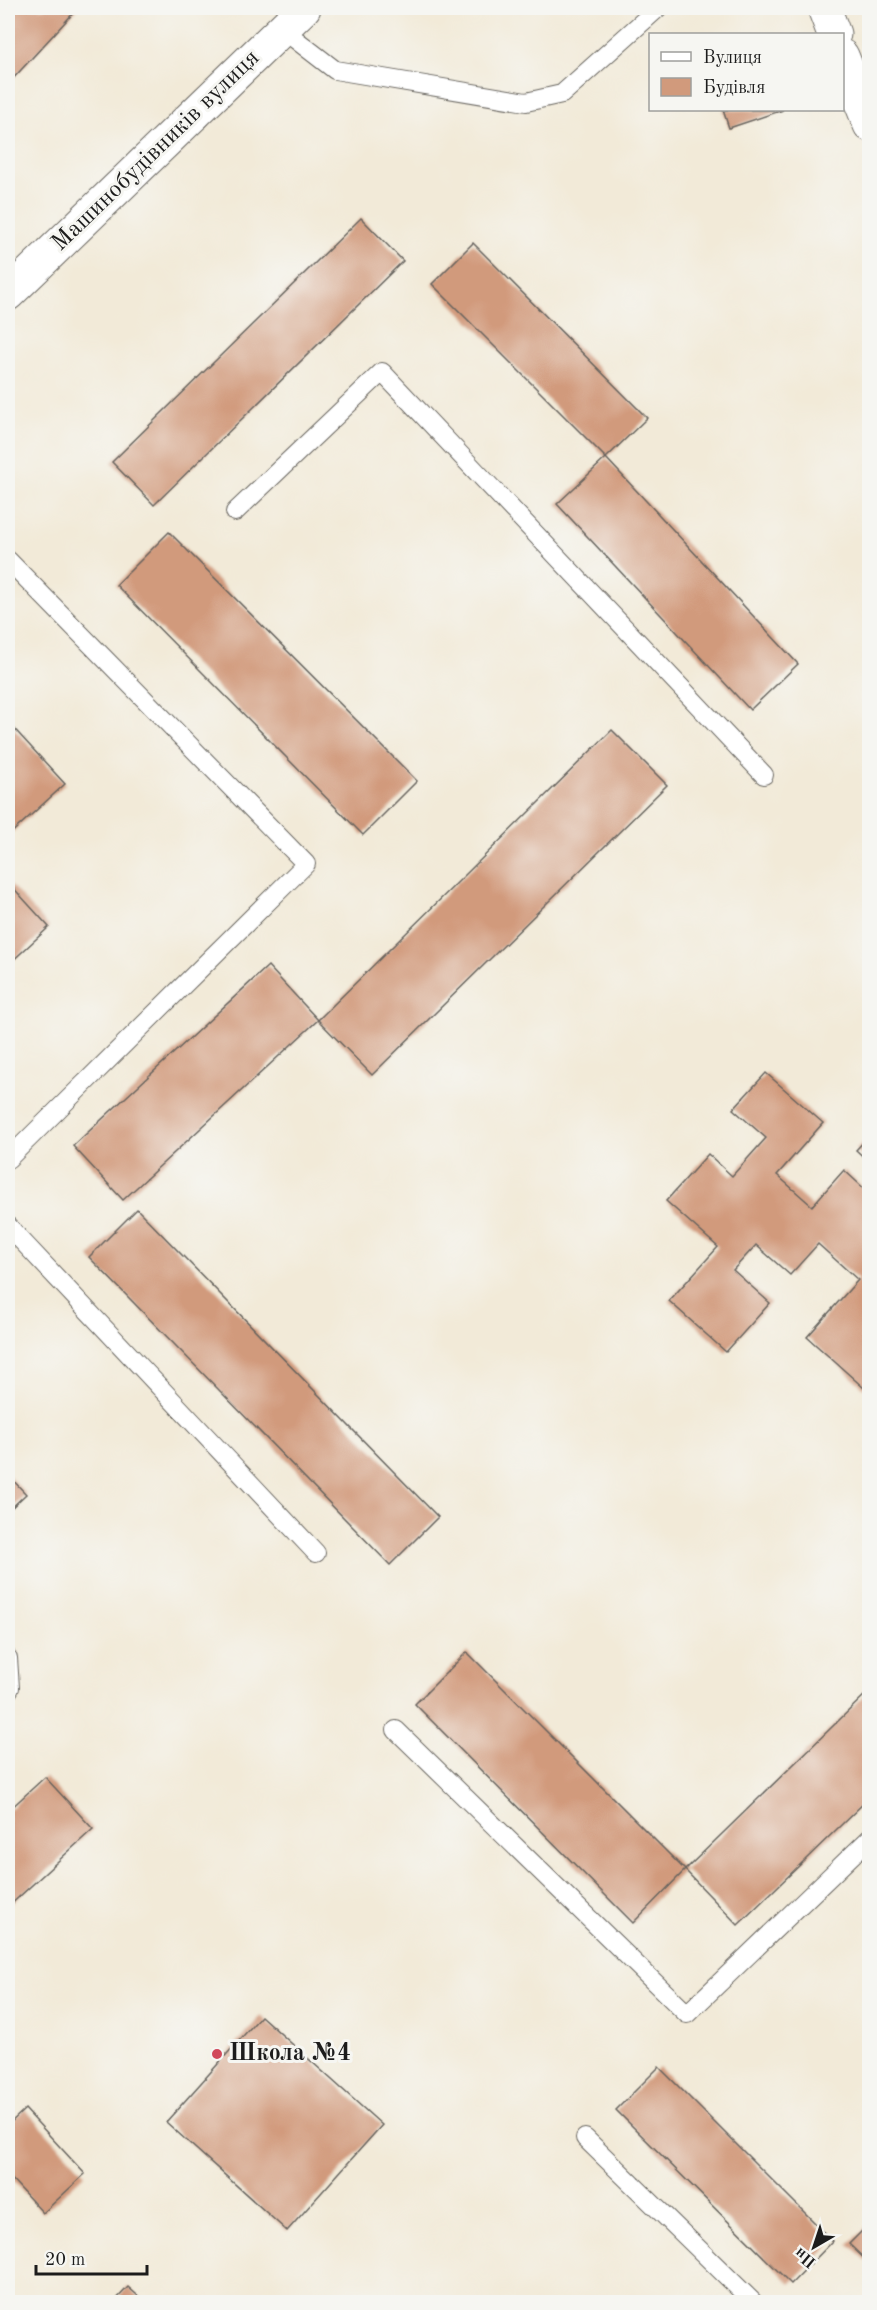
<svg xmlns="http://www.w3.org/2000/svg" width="877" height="2310" font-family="'Old Standard TT',serif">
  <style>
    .building { fill: #d19a7c }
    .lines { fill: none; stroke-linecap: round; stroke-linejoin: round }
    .service-casing { stroke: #67645e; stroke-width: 20 }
    .minor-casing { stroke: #67645e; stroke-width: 35 }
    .service { stroke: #fff; stroke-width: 18 }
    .minor { stroke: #fff; stroke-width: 33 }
    .poi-dot { fill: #d1495b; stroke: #f6f6f2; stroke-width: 2 }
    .labels { text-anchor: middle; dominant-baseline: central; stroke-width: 6; stroke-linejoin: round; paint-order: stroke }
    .street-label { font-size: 24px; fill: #1c1c1c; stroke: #f6f6f2 }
    .poi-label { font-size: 24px; font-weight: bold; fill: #1c1c1c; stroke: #f6f6f2; text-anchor: start }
  </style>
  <rect width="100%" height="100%" fill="#f6f6f2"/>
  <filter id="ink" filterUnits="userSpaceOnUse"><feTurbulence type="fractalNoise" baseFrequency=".0167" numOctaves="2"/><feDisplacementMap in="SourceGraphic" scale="12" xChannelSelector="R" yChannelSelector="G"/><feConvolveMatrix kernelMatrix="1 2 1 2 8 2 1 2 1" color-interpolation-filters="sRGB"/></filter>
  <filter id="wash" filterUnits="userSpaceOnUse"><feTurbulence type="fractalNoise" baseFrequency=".008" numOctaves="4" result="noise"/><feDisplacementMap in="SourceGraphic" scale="24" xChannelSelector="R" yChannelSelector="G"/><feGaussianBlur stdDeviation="1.35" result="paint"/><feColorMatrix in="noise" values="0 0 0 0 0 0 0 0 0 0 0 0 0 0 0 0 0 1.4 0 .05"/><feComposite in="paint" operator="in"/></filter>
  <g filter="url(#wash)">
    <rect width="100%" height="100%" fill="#f2ead8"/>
    <g id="blocks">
      <g class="building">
        <path d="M8 8H78L8 84Z"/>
        <path d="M723 110H783L729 128Z"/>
        <path d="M361 218 403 261 154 505 112 462Z"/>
        <path d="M473 243 647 418 606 458 798 664 750 710 557 504 606 458 432 284Z"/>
        <path d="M169 532 417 781 363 835 116 585Z"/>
        <path d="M8 722 65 784 8 836Z"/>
        <path d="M612 730 667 785 372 1075 318 1020Z"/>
        <path d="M8 882 49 927 8 965Z"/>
        <path d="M268 966 318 1020 123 1200 73 1146Z"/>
        <path d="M766 1073 823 1123 777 1175 812 1206 844 1170 870 1194V1382L864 1388 807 1337 858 1280 818 1244 790 1275 756 1245 733 1270 770 1303 726 1352 669 1301 718 1247 666 1201 708 1154 732 1176 766 1138 733 1109Z"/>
        <path d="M870 1135V1163L856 1150Z"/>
        <path d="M137 1209 438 1517 390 1565 89 1257Z"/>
        <path d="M8 1475 26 1494 8 1511Z"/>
        <path d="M467 1652 685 1870 633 1923 415 1704Z"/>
        <path d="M870 1690V1797L738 1925 685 1870Z"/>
        <path d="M45 1777 93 1829 8 1907V1811Z"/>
        <path d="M261 2016 382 2125 287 2231 166 2122Z"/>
        <path d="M659 2067 833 2241 791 2284 616 2110Z"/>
        <path d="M25 2109 85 2174 43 2213 8 2175V2125Z"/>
        <path d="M870 2223V2264L849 2244Z"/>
        <path d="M128 2287 145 2302H114Z"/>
      </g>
    </g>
  </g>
  <g filter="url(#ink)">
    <use href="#blocks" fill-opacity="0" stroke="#67645e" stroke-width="1.5"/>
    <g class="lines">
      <defs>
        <g id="service">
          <path d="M282 29 335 70 526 102 562 94 658 8"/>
          <path d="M235 512 382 372 764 775"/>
          <path d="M8 560 306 864 8 1159"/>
          <path d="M8 1226 316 1553"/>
          <path d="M8 1658 10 1688 8 1691"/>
          <path d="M396 1730 687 2014 870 1838"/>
          <path d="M585 2138 753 2302"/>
        </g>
        <g id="minor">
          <path d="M824 8 834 34"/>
          <path d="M842 56 870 125"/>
          <path d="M8 294 304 8"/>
        </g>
      </defs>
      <use href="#service" class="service-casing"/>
      <use href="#minor" class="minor-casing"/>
      <use href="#service" class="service"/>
      <use href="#minor" class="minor"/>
    </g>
  </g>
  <circle class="poi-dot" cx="217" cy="2054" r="6"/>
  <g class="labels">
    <g class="street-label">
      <text transform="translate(156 151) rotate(-44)">Машинобудівників вулиця</text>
    </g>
    <g class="poi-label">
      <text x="229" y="2054">Школа №4</text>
    </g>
  </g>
  <rect width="877" height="2310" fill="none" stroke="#f6f6f2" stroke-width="30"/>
  <rect x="649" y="33" width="195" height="78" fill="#f6f6f2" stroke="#9f9f9c" stroke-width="1.5"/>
  <rect x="661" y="52" width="30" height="9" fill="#ffffff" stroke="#9f9f9c" stroke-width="1.5"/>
  <text x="703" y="63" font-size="18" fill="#1c1c1c">Вулиця</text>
  <rect x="661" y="78" width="30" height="18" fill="#d19a7c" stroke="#9f9f9c" stroke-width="1.5"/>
  <text x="703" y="93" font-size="18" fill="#1c1c1c">Будівля</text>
  <g transform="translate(814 2247) rotate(219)" stroke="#f6f6f2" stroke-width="4.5" paint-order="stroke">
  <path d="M0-4.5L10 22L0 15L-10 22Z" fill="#1c1c1c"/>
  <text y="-9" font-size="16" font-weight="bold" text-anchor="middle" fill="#1c1c1c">Пн</text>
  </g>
  <path d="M36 2265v9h111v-9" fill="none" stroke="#1c1c1c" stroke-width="3"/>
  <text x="45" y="2265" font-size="18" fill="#1c1c1c" stroke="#f6f6f2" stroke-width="4.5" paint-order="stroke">20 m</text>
</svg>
